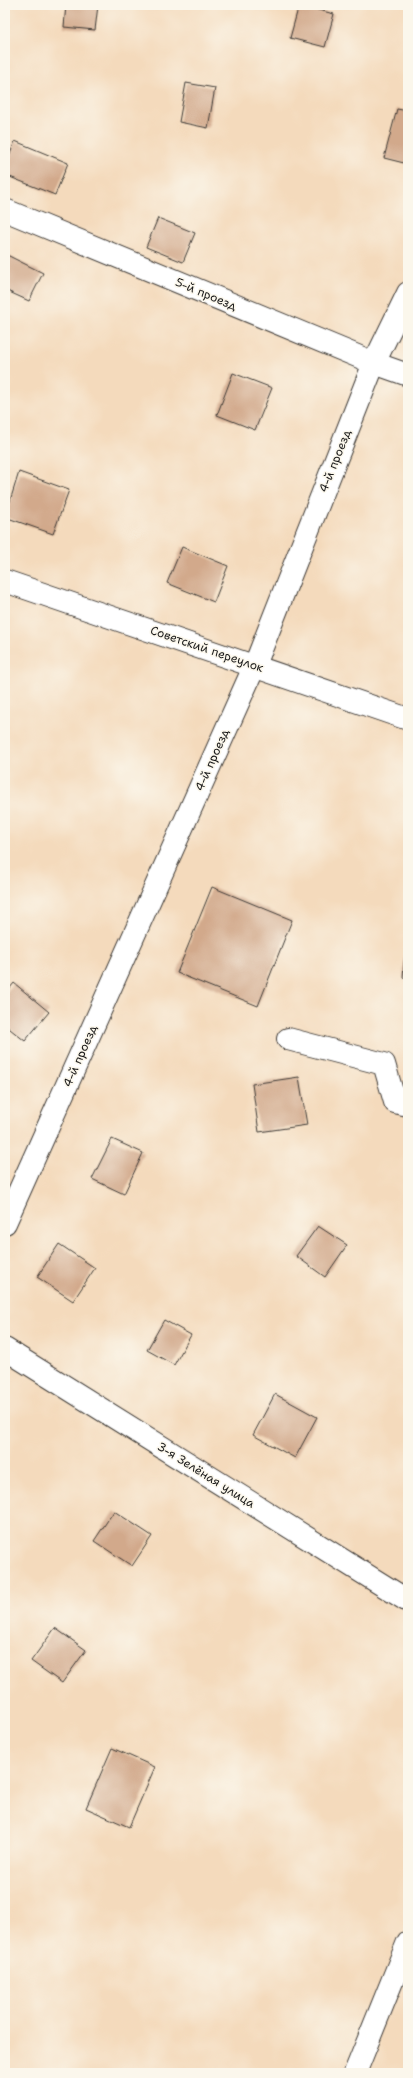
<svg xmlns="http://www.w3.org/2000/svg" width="413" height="2078" font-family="'Shantell Sans',sans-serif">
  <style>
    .building { fill: #d2a98b }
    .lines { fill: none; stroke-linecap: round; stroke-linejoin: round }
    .minor-casing { stroke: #3c3834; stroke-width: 24 }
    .minor { stroke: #fff; stroke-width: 22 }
    .labels { text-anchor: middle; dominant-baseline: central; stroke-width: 3; stroke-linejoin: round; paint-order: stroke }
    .street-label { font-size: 12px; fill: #1c1c1c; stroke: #fbf7ec }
  </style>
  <rect width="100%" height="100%" fill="#fbf7ec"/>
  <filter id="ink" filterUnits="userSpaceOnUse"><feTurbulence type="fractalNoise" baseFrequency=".025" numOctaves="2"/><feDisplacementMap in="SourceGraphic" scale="8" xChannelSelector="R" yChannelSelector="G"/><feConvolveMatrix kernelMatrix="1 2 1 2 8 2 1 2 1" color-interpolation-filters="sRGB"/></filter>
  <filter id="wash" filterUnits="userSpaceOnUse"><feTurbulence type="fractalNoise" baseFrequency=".012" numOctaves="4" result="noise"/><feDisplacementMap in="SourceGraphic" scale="16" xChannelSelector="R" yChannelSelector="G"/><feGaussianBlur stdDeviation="0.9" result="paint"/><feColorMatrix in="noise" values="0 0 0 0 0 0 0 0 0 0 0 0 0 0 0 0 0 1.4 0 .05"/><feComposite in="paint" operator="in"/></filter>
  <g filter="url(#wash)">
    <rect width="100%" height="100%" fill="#f4dabc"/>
    <g id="blocks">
      <g class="building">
        <path d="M66 5H98L95 30 64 27Z"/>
        <path d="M299 5 334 14 325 47 290 38Z"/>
        <path d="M186 83 215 88 208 128 179 122Z"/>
        <path d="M397 109 408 111V164L384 158Z"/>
        <path d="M15 141 68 163 55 195 5 175V167Z"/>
        <path d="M158 218 195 233 183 262 146 247Z"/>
        <path d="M5 254 43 273 29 301 5 290Z"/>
        <path d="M233 373 272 388 255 430 217 415Z"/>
        <path d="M19 472 69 490 53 534 5 517Z"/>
        <path d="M182 547 228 566 214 602 167 583Z"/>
        <path d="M212 887 292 920 258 1006 177 973Z"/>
        <path d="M406 936H408V978H403Z"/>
        <path d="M14 983 49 1012 25 1041 5 1025V994Z"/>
        <path d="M299 1077 307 1125 259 1132 252 1084Z"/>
        <path d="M112 1139 143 1153 124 1194 92 1179Z"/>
        <path d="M318 1226 347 1245 325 1277 296 1256Z"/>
        <path d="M59 1244 95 1268 73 1301 37 1277Z"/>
        <path d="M164 1320 191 1335 174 1365 147 1350Z"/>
        <path d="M275 1394 317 1417 295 1458 253 1435Z"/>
        <path d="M114 1511 152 1536 132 1566 94 1541Z"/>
        <path d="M55 1628 86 1650 62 1683 31 1661Z"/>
        <path d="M112 1748 155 1767 129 1827 86 1808Z"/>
      </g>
    </g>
  </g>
  <g filter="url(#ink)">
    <use href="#blocks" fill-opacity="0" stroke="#3c3834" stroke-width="1"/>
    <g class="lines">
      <defs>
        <g id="minor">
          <path d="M5 210 374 363 408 375"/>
          <path d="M5 581 408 719"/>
          <path d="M288 1039 384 1064 395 1102 408 1105"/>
          <path d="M5 1223 255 665 374 363 408 293"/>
          <path d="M5 1349 408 1601"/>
          <path d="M355 2073 408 1942"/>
        </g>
      </defs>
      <use href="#minor" class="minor-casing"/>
      <use href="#minor" class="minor"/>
    </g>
  </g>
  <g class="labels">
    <g class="street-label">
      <text transform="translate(206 294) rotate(23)">5-й проезд</text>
      <text transform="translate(335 461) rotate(-68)">4-й проезд</text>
      <text transform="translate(207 649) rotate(19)">Советский переулок</text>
      <text transform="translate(212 760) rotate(-66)">4-й проезд</text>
      <text transform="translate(80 1056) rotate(-66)">4-й проезд</text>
      <text transform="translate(206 1475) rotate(32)">3-я Зелёная улица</text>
    </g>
  </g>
  <rect width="413" height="2078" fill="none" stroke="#fbf7ec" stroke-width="20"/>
</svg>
